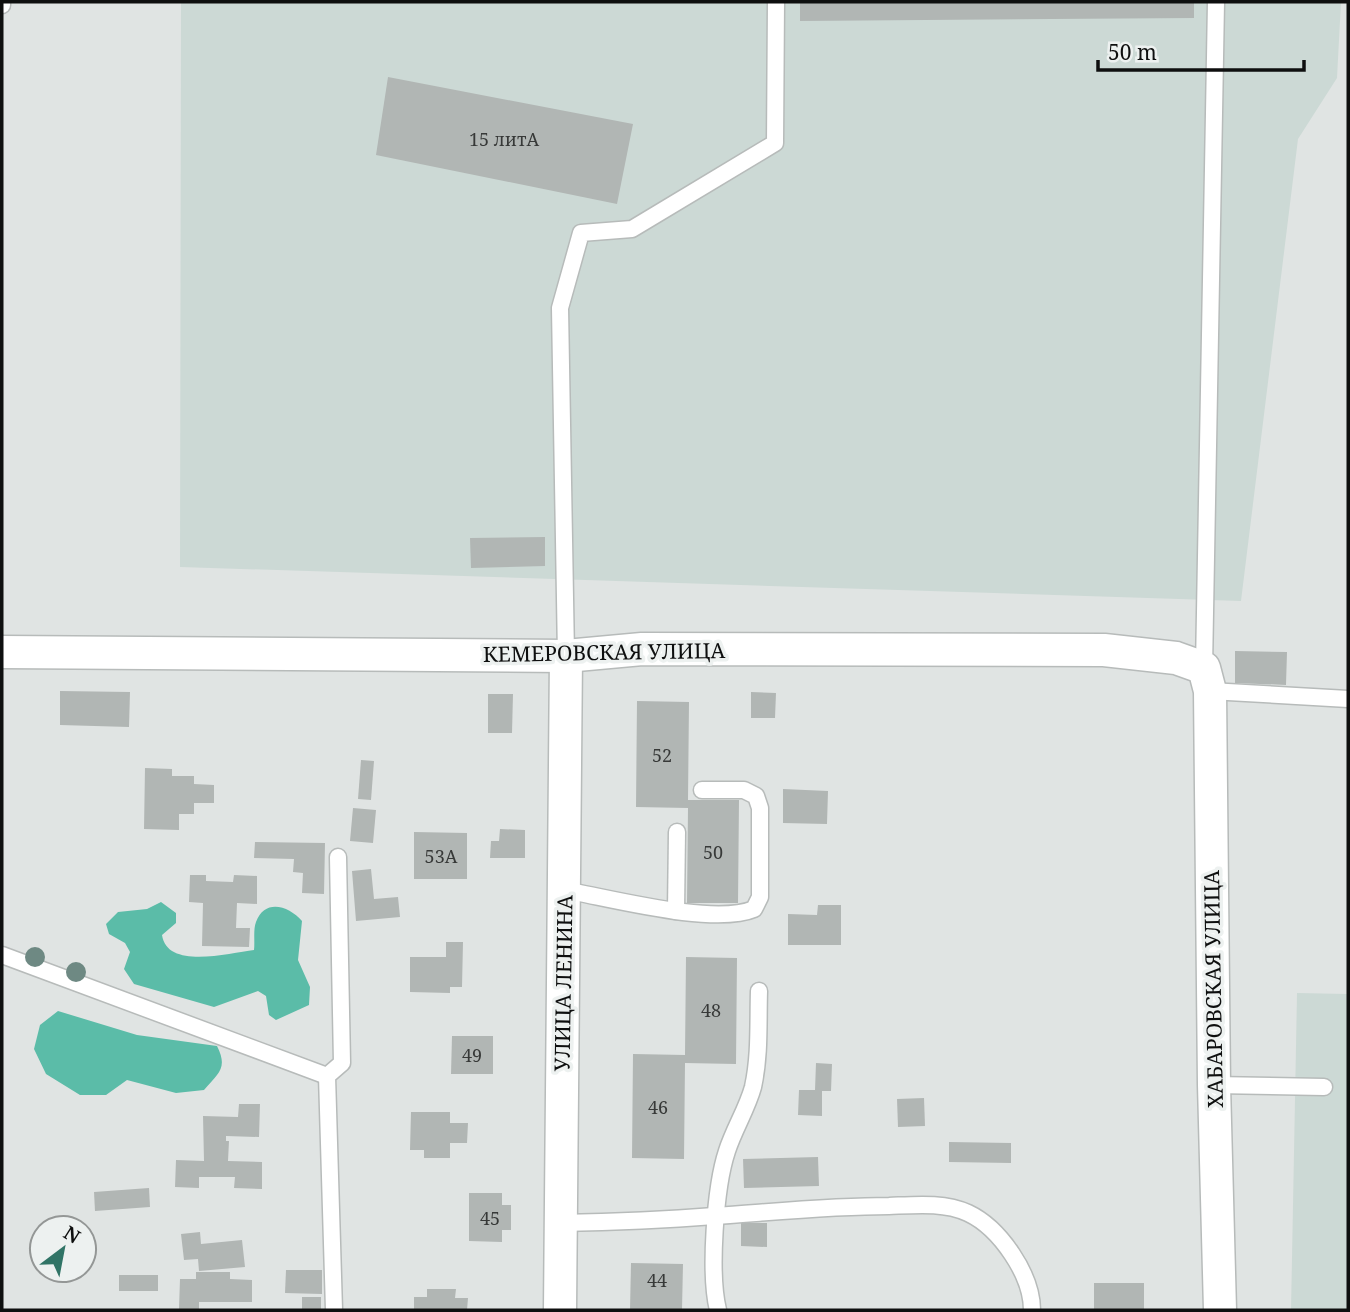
<svg xmlns="http://www.w3.org/2000/svg" width="1350" height="1312" font-family="'Noto Serif',serif">
  <style>
    .built { fill: #ccd9d5 }
    .forest { fill: #5bbca8 }
    .building { fill: #b1b6b4 }
    .lines { fill: none; stroke-linecap: round; stroke-linejoin: round }
    .lane-casing { stroke: #b7bbba; stroke-width: 19 }
    .street-casing { stroke: #b7bbba; stroke-width: 35 }
    .lane { stroke: #fff; stroke-width: 16 }
    .street { stroke: #fff; stroke-width: 32 }
    .tree { fill: #6e8983 }
    .labels { text-anchor: middle; dominant-baseline: central; stroke-width: 7; stroke-linejoin: round; paint-order: stroke }
    .number-label { font-size: 18px; fill: #373938 }
    .street-label { font-size: 21px; fill: #0e0f0f; stroke: #edf1f0 }
  </style>
  <rect width="100%" height="100%" fill="#e0e4e3"/>
  <g class="built">
    <path d="M181 2H1341L1337 78 1298 139 1241 601 180 567Z"/>
    <path d="M1297 993 1348 994V1310H1291Z"/>
  </g>
  <g class="forest">
    <path d="M161 902 176 913V923L162 935C167 970 229 953 254 950 255 942 253 929 256 922 265 898 289 906 302 921L298 960 310 987 309 1005 276 1020 269 1015 266 996 258 991 214 1007 134 984 124 969 130 952 125 943 109 934 106 924 118 912 147 909Z"/>
    <path d="M58 1011 137 1035 217 1046C228 1068 219 1073 204 1090L176 1093 127 1080 106 1095H80L46 1074 34 1049 40 1025Z"/>
  </g>
  <g class="building">
    <path d="M800 2H1194V18L800 21Z"/>
    <path d="M388 77 633 124 617 204 376 155Z"/>
    <path d="M545 537V566L471 568 470 538Z"/>
    <path d="M1235 651 1287 652 1286 685 1235 683Z"/>
    <path d="M60 691 130 692 129 727 60 725Z"/>
    <path d="M751 692 776 693 775 718H751Z"/>
    <path d="M488 694H513L512 733H488Z"/>
    <path d="M637 701 689 702 688 800H739L738 903H687L688 808 636 807Z"/>
    <path d="M361 760 374 761 371 800 358 799Z"/>
    <path d="M145 768 172 769V776H194V784L214 785V803H194V814H179V830L144 829Z"/>
    <path d="M783 789 828 791 827 824 783 823Z"/>
    <path d="M353 808 376 810 373 843 350 841Z"/>
    <path d="M500 829 525 830V858H490L491 841H499Z"/>
    <path d="M414 832 467 833V879H414Z"/>
    <path d="M255 842 325 843 324 894 302 893 303 873 293 872 294 859 254 858Z"/>
    <path d="M371 869 374 899 398 897 400 917 356 921 352 871Z"/>
    <path d="M190 875H206V881L233 882 234 875 257 876V904L237 903 236 928H250L249 947 202 946 203 903 189 902Z"/>
    <path d="M818 905H841V945H788V914L817 915Z"/>
    <path d="M446 942H463L462 987H450V993L410 992V957H446Z"/>
    <path d="M686 957 737 958 736 1064 685 1063 684 1159 632 1158 633 1054 685 1055Z"/>
    <path d="M452 1036H493V1074H451Z"/>
    <path d="M816 1063 832 1064 831 1091H822V1116L798 1115 799 1090H815Z"/>
    <path d="M924 1098 925 1126 898 1127 897 1099Z"/>
    <path d="M239 1104H260L259 1137 226 1136V1141H229L228 1161 262 1162V1189L234 1188 235 1177H199V1188L175 1187 176 1160 204 1161 203 1116 238 1117Z"/>
    <path d="M411 1112H450V1123H468L467 1143H450V1158H424V1150H410Z"/>
    <path d="M949 1142 1011 1143V1163L949 1162Z"/>
    <path d="M818 1157 819 1186 744 1188 743 1159Z"/>
    <path d="M149 1188 150 1207 95 1211 94 1192Z"/>
    <path d="M469 1193H502V1205H511V1230H502V1242L469 1241Z"/>
    <path d="M741 1223H767V1247L741 1246Z"/>
    <path d="M200 1232 201 1244 242 1240 245 1267 199 1271 198 1259 184 1260 181 1234Z"/>
    <path d="M631 1263 683 1264 682 1310H630Z"/>
    <path d="M286 1270H322V1294L285 1293Z"/>
    <path d="M196 1272H230V1279L252 1280V1302H199V1309H179L180 1279H196Z"/>
    <rect x="119" y="1275" width="39" height="16"/>
    <rect x="1094" y="1283" width="50" height="27"/>
    <path d="M427 1289H456L455 1298H468L467 1310H414V1297H427Z"/>
    <rect x="302" y="1297" width="19" height="13"/>
  </g>
  <g class="lines">
    <defs>
      <g id="lane">
        <path d="M2 5V2"/>
        <path d="M566 656 560 308 581 233 632 229 775 143 776 2"/>
        <path d="M1204 668 1216 2"/>
        <path d="M1210 691 1348 699"/>
        <path d="M564 890C610 898 714 926 754 909L760 897V808L756 796 744 790H702"/>
        <path d="M676 911 677 832"/>
        <path d="M2 955 327 1076"/>
        <path d="M1214 1085 1324 1087"/>
        <path d="M560 1223C612 1222 663 1220 714 1216 773 1212 831 1206 889 1206 915 1205 944 1202 968 1213 1000 1228 1032 1275 1032 1310"/>
        <path d="M334 1310 327 1076 342 1063 338 857"/>
        <path d="M718 1310C709 1274 715 1187 727 1151 734 1129 747 1109 753 1087 760 1055 758 1023 759 991"/>
      </g>
      <g id="street">
        <path d="M2 652 566 656 642 649 1104 650 1176 658 1204 668 1210 691 1214 1085 1220 1310"/>
        <path d="M560 1310 566 656"/>
      </g>
    </defs>
    <use href="#lane" class="lane-casing"/>
    <use href="#street" class="street-casing"/>
    <use href="#lane" class="lane"/>
    <use href="#street" class="street"/>
  </g>
  <g class="tree">
    <circle cx="35" cy="957" r="10"/>
    <circle cx="76" cy="972" r="10"/>
  </g>
  <g class="labels">
    <g class="number-label">
      <text x="504" y="139">15 литА</text>
      <text x="662" y="755">52</text>
      <text x="713" y="852">50</text>
      <text x="441" y="856">53А</text>
      <text x="711" y="1010">48</text>
      <text x="472" y="1055">49</text>
      <text x="658" y="1107">46</text>
      <text x="490" y="1218">45</text>
      <text x="657" y="1280">44</text>
    </g>
    <g class="street-label">
      <text transform="translate(604 652) rotate(-1)">КЕМЕРОВСКАЯ УЛИЦА</text>
      <text transform="translate(563 983) rotate(-89)">УЛИЦА ЛЕНИНА</text>
      <text transform="translate(1213 989) rotate(-91)">ХАБАРОВСКАЯ УЛИЦА</text>
    </g>
  </g>
  <rect width="1350" height="1312" fill="none" stroke="#0e0f0f" stroke-width="7"/>
  <g transform="translate(63 1249) rotate(32)"><circle r="33" fill="#edf1f0" stroke="#949796" stroke-width="2"/>
  <path d="M0-5L12 26L0 18L-12 26Z" fill="#307466"/>
  <text y="-10" font-size="19" font-weight="bold" text-anchor="middle" fill="#0e0f0f">N</text>
  </g>
  <path d="M1098 60v10h206v-10" fill="none" stroke="#0e0f0f" stroke-width="3.5"/>
  <text x="1108" y="60" font-size="21" fill="#0e0f0f" stroke="#edf1f0" stroke-width="5" paint-order="stroke">50 m</text>
</svg>
